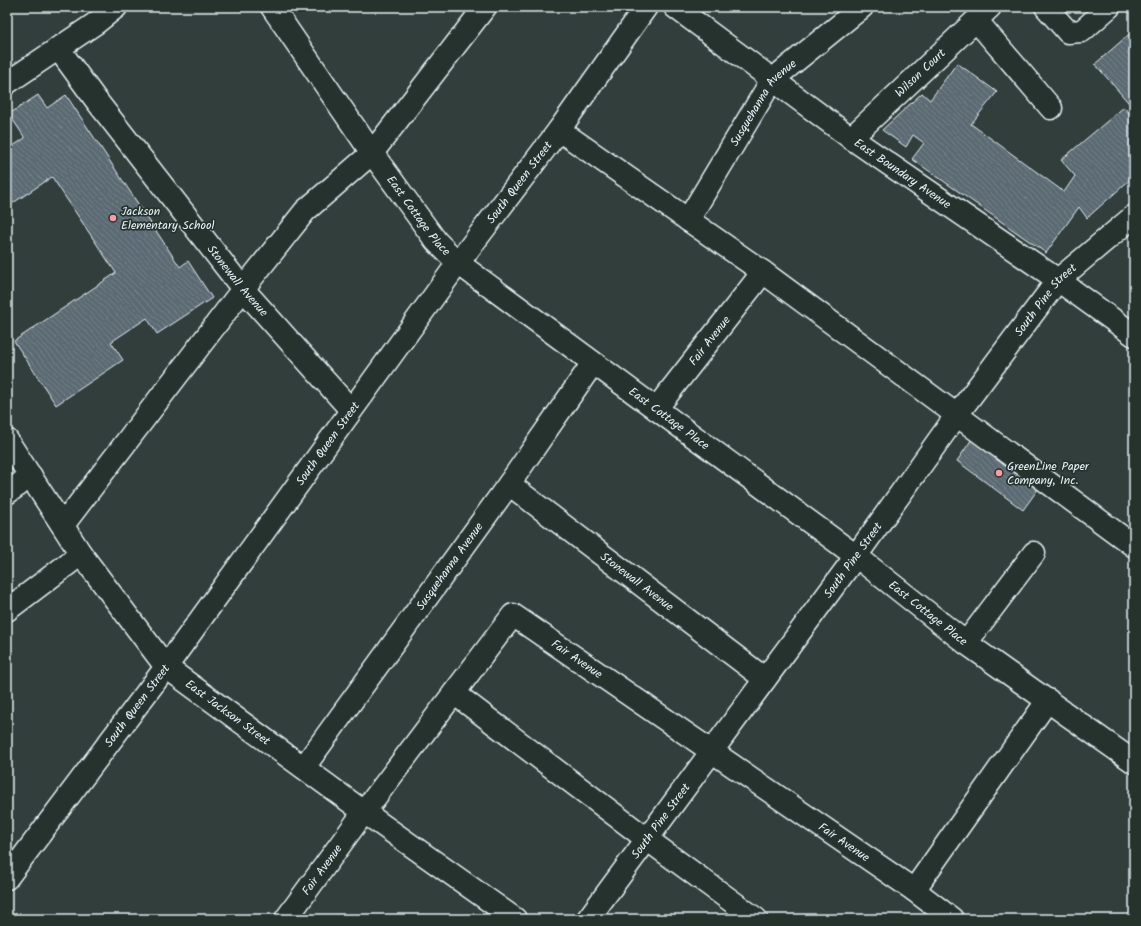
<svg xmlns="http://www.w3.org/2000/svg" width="1141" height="926" font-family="Kalam,sans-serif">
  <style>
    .building { fill: url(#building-back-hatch); stroke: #e8f1f8 }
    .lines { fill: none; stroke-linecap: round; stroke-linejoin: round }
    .minor-casing { stroke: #e8f1f8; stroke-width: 25 }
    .major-casing { stroke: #e8f1f8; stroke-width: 25 }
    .minor { stroke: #26332d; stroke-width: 22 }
    .major { stroke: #26332d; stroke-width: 22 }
    .poi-dot { fill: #ff9aa2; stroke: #26332d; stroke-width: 1.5 }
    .labels { text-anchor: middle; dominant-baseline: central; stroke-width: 3.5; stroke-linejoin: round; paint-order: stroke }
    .street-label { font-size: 12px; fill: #e8f1f8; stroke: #26332d }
    .poi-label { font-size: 12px; fill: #e8f1f8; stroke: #26332d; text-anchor: start }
  </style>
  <defs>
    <pattern id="building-back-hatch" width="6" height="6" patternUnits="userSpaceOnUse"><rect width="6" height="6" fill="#5b6b73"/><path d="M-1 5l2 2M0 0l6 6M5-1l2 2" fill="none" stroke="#738188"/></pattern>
  </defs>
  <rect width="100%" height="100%" fill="#313e3b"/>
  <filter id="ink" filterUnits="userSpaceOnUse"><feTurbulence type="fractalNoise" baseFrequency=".025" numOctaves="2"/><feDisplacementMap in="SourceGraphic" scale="8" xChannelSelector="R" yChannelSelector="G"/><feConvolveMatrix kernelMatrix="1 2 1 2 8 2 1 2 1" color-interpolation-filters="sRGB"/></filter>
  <g filter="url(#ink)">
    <g class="building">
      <path d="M1134 30V109L1095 64Z"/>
      <path d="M957 63 997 92 971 124 1064 192 1075 176 1061 160 1124 107 1134 119V176L1087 218 1079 207 1046 253 912 159 924 143 913 135 906 147 882 130 922 93 930 100Z"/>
      <path d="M38 95 47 108 66 95 180 267 188 261 212 298 157 334 147 318 111 342 123 360 56 405 14 341 116 273 52 177 10 205 7 200V150L25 138 9 114Z"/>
      <path d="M974 436 1041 485 1023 510 957 461Z"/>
    </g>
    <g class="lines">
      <defs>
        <g id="minor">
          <path id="s1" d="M272 7 372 153 436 241 458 263 856 556 966 643 1134 762"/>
          <path id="s2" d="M675 7 851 138 1058 280 1134 335"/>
          <path d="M1046 7 1068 32 1082 31 1109 7"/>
          <path d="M976 20 1051 108"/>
          <path id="s3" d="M58 48 96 100 243 289 351 410"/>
          <path d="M7 83 96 23 116 7"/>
          <path d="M559 130 763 272 1134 546"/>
          <path id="s4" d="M851 138 990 7"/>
          <path id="s5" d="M688 220 772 80 862 7"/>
          <path id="s6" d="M656 409 763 272"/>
          <path id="s7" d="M7 440 81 554 166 667 364 812 515 919"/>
          <path id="s8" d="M509 484 765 679"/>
          <path d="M7 493 31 476"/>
          <path d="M63 525 243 289 305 211 372 153 485 7"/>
          <path d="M7 610 81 554"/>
          <path d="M966 643 1034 553"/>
          <path d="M454 693 648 840 756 919"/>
          <path id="s9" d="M304 767 509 484 593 363"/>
          <path d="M914 890 1048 700"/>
          <path id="s10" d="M286 919 364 812 513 615 914 890 952 919"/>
          <path id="s11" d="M588 919 856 556 956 416 1058 280 1134 216"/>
        </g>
        <g id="major">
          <path id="s12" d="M7 878 166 667 458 263 559 130 646 7"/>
        </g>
      </defs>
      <use href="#minor" class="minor-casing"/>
      <use href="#major" class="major-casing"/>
      <use href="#minor" class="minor"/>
      <use href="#major" class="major"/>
    </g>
  </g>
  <g class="poi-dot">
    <circle cx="113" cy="218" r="4"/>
    <circle cx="999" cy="473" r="4"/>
  </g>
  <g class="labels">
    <g class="street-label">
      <text stroke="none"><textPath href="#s4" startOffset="95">Wilson Court</textPath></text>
      <text stroke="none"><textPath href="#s5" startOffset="140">Susquehanna Avenue</textPath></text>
      <text stroke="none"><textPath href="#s2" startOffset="282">East Boundary Avenue</textPath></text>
      <text stroke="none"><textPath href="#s12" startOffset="864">South Queen Street</textPath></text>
      <text stroke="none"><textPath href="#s1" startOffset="255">East Cottage Place</textPath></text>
      <text stroke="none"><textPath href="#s3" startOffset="294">Stonewall Avenue</textPath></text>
      <text stroke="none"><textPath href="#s11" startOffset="770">South Pine Street</textPath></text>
      <text stroke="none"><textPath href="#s6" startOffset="87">Fair Avenue</textPath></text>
      <text stroke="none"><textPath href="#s1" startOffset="579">East Cottage Place</textPath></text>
      <text stroke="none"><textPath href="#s12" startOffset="540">South Queen Street</textPath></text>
      <text stroke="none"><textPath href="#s11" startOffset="446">South Pine Street</textPath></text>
      <text stroke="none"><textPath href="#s9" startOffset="248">Susquehanna Avenue</textPath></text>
      <text stroke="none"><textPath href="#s8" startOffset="161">Stonewall Avenue</textPath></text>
      <text stroke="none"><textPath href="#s1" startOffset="903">East Cottage Place</textPath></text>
      <text stroke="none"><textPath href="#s10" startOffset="457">Fair Avenue</textPath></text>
      <text stroke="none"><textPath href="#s12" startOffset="216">South Queen Street</textPath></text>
      <text stroke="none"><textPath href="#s7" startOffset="354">East Jackson Street</textPath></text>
      <text stroke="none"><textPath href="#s11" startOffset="122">South Pine Street</textPath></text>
      <text stroke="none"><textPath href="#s10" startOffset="781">Fair Avenue</textPath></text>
      <text stroke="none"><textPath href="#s10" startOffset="61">Fair Avenue</textPath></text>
    </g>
    <g class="poi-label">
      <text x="121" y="211">Jackson<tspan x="121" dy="14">Elementary School</tspan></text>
      <text x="1007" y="466">GreenLine Paper<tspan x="1007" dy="14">Company, Inc.</tspan></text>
    </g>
  </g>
  <rect width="1141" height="926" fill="none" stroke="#26332d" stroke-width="24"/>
  <rect x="12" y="12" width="1117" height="902" fill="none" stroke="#e8f1f8" stroke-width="1.5" filter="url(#ink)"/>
</svg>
